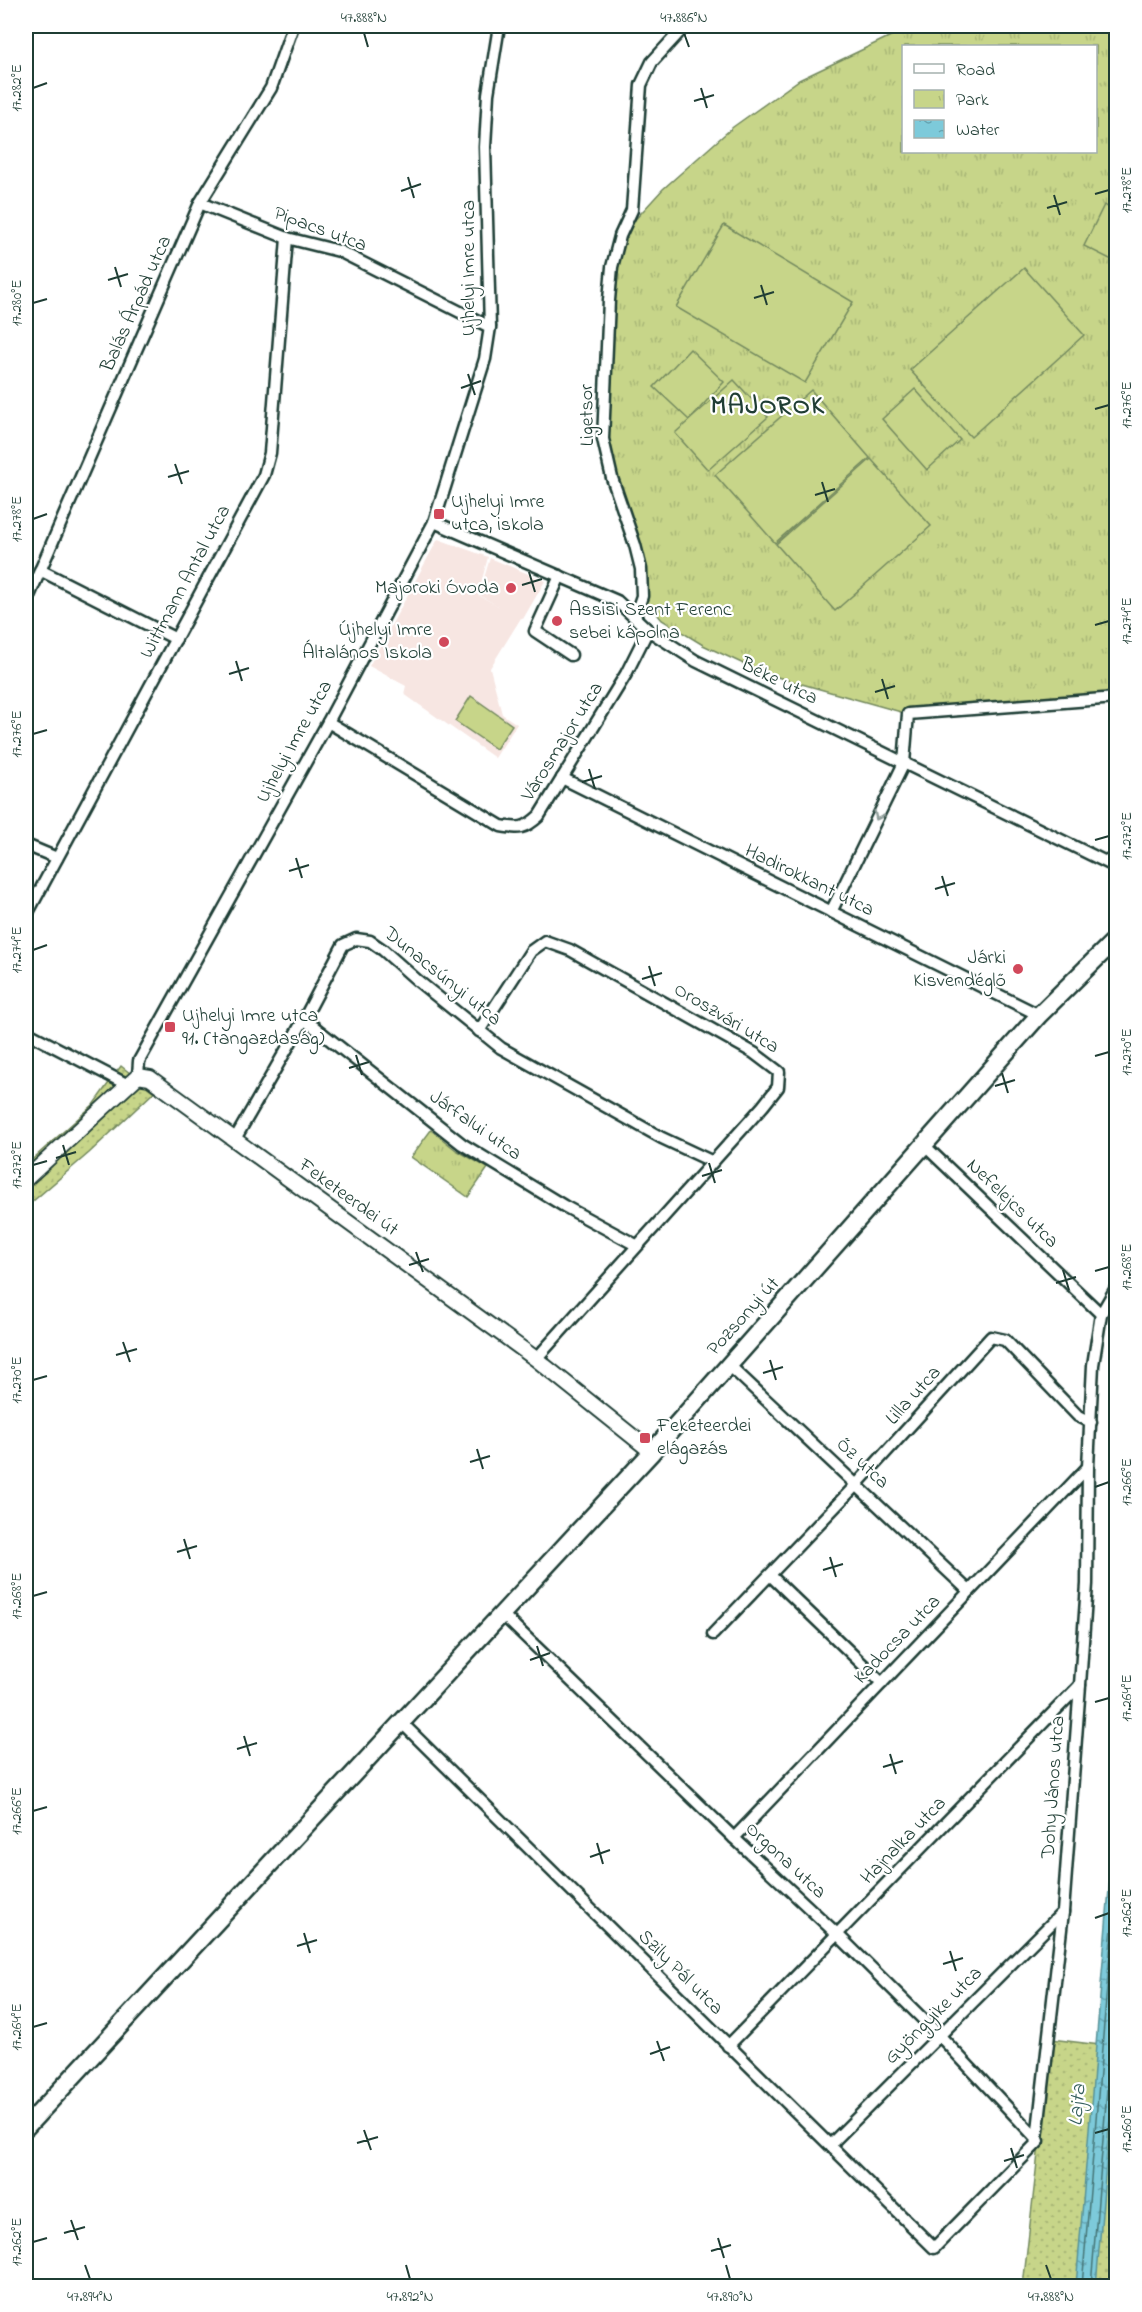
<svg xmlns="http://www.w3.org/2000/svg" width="1142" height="2312" font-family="'Indie Flower',sans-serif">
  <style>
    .built { fill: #f7e6e2 }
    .grass { fill: url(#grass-dots); stroke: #73895e; stroke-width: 1.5 }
    .park { fill: url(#park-tufts); stroke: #73895e; stroke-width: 1.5; fill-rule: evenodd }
    .pitch { fill: #c7d589; stroke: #73895e; stroke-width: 1.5 }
    .water { fill: url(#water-ripples); stroke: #579298; stroke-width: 1.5 }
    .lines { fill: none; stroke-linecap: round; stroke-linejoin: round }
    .shore { stroke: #457576; stroke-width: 1.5 }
    .minor-casing { stroke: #1f3d34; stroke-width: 15 }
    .secondary-casing { stroke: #1f3d34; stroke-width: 18 }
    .primary-casing { stroke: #1f3d34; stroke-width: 21 }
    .minor { stroke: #fff; stroke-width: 10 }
    .secondary { stroke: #fff; stroke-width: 14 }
    .primary { stroke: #fff; stroke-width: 16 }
    .oneway { stroke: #8f9e9a }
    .ticks { fill: none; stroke: #1f3d34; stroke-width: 2 }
    .poi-dot { fill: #d1495b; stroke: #fff; stroke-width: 2 }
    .labels { text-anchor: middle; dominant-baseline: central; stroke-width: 4.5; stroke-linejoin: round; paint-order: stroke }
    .street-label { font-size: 20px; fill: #1f3d34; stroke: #fff }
    .poi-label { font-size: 20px; fill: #1f3d34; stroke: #fff; text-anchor: start }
    .water-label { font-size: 21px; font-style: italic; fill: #36605e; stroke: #fff }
    .district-label { font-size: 26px; font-weight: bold; letter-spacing: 1.5px; fill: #1f3d34; stroke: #fff }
    .neatline { fill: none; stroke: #1f3d34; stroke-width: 2 }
    .ticks-label { font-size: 15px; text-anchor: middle; fill: #1f3d34 }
  </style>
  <defs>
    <pattern id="grass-dots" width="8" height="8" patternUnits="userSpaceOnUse" patternTransform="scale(1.5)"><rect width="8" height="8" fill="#c7d589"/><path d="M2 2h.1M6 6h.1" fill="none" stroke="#aab877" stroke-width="1.8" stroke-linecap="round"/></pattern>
    <pattern id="park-tufts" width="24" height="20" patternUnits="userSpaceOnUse" patternTransform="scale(1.5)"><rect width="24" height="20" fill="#c7d589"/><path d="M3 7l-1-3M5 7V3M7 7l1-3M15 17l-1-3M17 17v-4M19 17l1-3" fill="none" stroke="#aab877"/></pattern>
    <pattern id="water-ripples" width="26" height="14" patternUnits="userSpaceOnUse" patternTransform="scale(1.5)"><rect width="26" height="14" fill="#7dcada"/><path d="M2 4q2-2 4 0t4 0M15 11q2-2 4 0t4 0" fill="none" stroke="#66a5b2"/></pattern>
  </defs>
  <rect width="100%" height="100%" fill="#fff"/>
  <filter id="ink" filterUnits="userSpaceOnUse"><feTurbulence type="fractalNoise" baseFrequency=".0167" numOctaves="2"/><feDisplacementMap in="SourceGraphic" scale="12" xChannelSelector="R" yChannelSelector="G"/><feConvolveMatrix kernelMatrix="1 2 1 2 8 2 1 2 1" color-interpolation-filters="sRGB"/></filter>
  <g filter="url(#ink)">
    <path class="built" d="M438 539 488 557 478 595 498 606 479 595 490 558 545 581 523 619 521 618 490 668 502 714 517 724 495 758 404 694 406 686 369 666Z"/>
    <g class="grass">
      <path d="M121 1066 154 1092 89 1153 26 1207V1165L93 1105Z"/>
      <path d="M1051 2039 1116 2047V2286H1023Z"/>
    </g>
    <g class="park">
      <path d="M909 26H1088L1094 29 1096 26H1116V698L908 714 763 673 703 645 662 620 642 596 641 569 603 439 604 383 620 236 663 189 733 127 799 80 897 33ZM904 46H1096V152H904Z"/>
      <path d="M431 1130 456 1150 488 1168 468 1197 411 1157Z"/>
    </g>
    <g class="pitch">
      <path d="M1104 205 1116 211V262L1084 246Z"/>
      <path d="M724 225 853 302 805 383 676 307Z"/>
      <path d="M1024 268 1084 335 971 437 910 370Z"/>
      <path d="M690 349 724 382 689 420 654 387Z"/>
      <path d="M734 380 768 417 708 470 675 433Z"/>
      <path d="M915 389 960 440 927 470 882 419Z"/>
      <path d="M811 390 870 458 775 543 715 475Z"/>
      <path d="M871 459 931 526 835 611 776 544Z"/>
      <path d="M471 696 512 725 496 749 455 721Z"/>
    </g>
    <path class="water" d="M1116 1805V2043L1096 2286H1076Z"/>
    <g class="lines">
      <g class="shore">
        <path d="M1116 1969 1109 2061 1111 2064H1116"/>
        <path d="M1082 2286 1116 1881"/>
        <path d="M1091 2286 1108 2078 1110 2073 1116 2072"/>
      </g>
      <defs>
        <g id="minor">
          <path d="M200 203 287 238 339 251 490 327"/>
          <path d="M434 522 617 601 648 630 696 661 1116 867"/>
          <path d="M40 570 176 639"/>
          <path d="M560 576 535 631 571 655"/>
          <path d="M26 603 200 203 271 88 293 26"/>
          <path d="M635 616 642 596 641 569 635 545 612 478 603 439 609 300 612 267 620 236 632 210 641 85 652 62 685 26"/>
          <path d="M328 722 501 826C519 829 525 829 539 816L626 674 648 630"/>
          <path d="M562 778 1039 1015"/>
          <path d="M26 845 57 858"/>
          <path d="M831 912 904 763 908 714 1116 698"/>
          <path d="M26 916 264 475 270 453 287 238"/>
          <path d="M304 1019 462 1144 564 1206 636 1245"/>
          <path d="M479 1031 531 951 545 941 570 950 754 1053 779 1072 778 1087 763 1106 536 1359"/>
          <path d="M26 1032 128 1085"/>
          <path d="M138 1076 139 1061 328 722 434 522 485 359 490 327 485 147 488 94 499 26"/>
          <path d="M235 1139 304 1019 343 945 356 939 370 941 383 950 418 981 501 1048 662 1138 711 1161"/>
          <path d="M924 1145 1101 1314"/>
          <path d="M729 1365 969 1591"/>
          <path d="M771 1576 882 1683"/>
          <path d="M502 1614 734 1838 838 1935 940 2036 1037 2139"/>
          <path d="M713 1634 857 1484 991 1337 1005 1340 1078 1416 1091 1422"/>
          <path d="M402 1723 934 2248 1039 2141 1037 2139 1063 1912 1080 1685 1087 1584 1088 1467 1093 1365 1101 1314 1116 1288"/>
          <path d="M734 1838 1088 1467"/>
          <path d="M728 2046 1080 1685"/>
          <path d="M830 2145 1063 1912"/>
        </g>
        <path id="secondary" d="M26 1179 138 1076 150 1078 536 1359 652 1452"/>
        <path id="primary" d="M26 2127 652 1452 1039 1015 1116 939"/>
      </defs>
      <use href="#minor" class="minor-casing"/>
      <use href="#secondary" class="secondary-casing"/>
      <use href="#primary" class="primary-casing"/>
      <use href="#minor" class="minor"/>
      <use href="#secondary" class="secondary"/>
      <use href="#primary" class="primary"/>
    </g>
    <defs><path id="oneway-chevron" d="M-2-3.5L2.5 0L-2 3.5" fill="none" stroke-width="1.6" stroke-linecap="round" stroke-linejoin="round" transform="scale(1.5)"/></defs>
    <use class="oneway" href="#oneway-chevron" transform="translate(878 816) rotate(116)"/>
  </g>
  <path class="ticks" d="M364 33 368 47M684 33 689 47M33 88 47 83M701 88 707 108M694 101 714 95M408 177 414 198M401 191 421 184M1095 194 1109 190M1054 195 1060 215M1047 208 1067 202M115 267 121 287M108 280 128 274M761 285 767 305M754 298 774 292M33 303 47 299M468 374 475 395M461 388 481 381M1095 409 1109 405M175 464 182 484M168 477 189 471M822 482 828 502M815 495 835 489M33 519 47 514M529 572 535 592M522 585 542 579M1095 625 1109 621M236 661 242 681M229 674 249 668M882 679 888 699M875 692 895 686M33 734 47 730M589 769 595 789M582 782 602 776M1095 840 1109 836M296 858 302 878M289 871 309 865M942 876 948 896M935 889 955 883M33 950 47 945M649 966 655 986M642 979 662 973M356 1055 362 1075M1095 1056 1109 1052M349 1068 369 1062M1002 1073 1008 1093M995 1086 1015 1080M63 1145 69 1165M56 1158 76 1152M709 1163 715 1183M33 1165 47 1161M702 1176 722 1170M416 1252 423 1272M409 1265 429 1259M1063 1270 1069 1290M1095 1271 1109 1267M1056 1283 1076 1277M123 1342 130 1362M116 1355 137 1349M770 1360 776 1380M763 1373 783 1367M33 1380 47 1376M477 1449 483 1469M470 1462 490 1456M1095 1487 1109 1482M184 1539 190 1559M177 1552 197 1546M830 1557 836 1577M823 1570 843 1564M33 1596 47 1592M537 1646 543 1666M530 1660 550 1653M1095 1702 1109 1698M244 1736 250 1756M237 1749 257 1743M890 1754 896 1774M883 1767 903 1761M33 1811 47 1807M597 1843 603 1864M590 1857 610 1850M1095 1918 1109 1913M304 1933 310 1953M297 1946 317 1940M950 1951 956 1971M943 1964 963 1958M33 2027 47 2023M657 2041 664 2061M650 2054 670 2047M364 2130 371 2150M1095 2133 1109 2129M357 2143 378 2137M1011 2148 1017 2168M1004 2161 1024 2155M71 2220 78 2240M64 2233 85 2227M718 2238 724 2258M33 2242 47 2238M711 2251 731 2245M85 2265 90 2279M406 2265 410 2279M726 2265 730 2279M1046 2265 1051 2279"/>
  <g class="poi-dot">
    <rect x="433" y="508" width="12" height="12" rx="3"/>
    <circle cx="511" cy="588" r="6"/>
    <circle cx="557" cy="621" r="6"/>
    <circle cx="444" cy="642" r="6"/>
    <circle cx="1018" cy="969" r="6"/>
    <rect x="164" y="1021" width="12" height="12" rx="3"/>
    <rect x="639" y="1432" width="12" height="12" rx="3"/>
  </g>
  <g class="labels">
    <g class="street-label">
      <text transform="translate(320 230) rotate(20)">Pipacs utca</text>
      <text transform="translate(469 268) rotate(-90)">Ujhelyi Imre utca</text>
      <text transform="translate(137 304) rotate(-66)">Balás Árpád utca</text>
      <text transform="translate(588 415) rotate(-91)">Ligetsor</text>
      <text transform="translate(186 582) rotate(-62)">Wittmann Antal utca</text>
      <text transform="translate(779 682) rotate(26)">Béke utca</text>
      <text transform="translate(295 742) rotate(-61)">Ujhelyi Imre utca</text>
      <text transform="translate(563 742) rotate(-58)">Városmajor utca</text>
      <text transform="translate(809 881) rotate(26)">Hadirokkant utca</text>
      <text transform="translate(442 977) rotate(39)">Dunacsúnyi utca</text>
      <text transform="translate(726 1019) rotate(31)">Oroszvári utca</text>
      <text transform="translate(475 1126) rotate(35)">Járfalui utca</text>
      <text transform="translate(348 1198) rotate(36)">Feketeerdei út</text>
      <text transform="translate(1012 1204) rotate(44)">Nefelejcs utca</text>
      <text transform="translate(744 1317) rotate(-48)">Pozsonyi út</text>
      <text transform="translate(914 1396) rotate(-48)">Lilla utca</text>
      <text transform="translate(862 1464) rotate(43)">Őz utca</text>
      <text transform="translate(898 1640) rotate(-46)">Kadocsa utca</text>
      <text transform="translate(1054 1787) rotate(-86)">Dohy János utca</text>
      <text transform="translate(904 1841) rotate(-46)">Hajnalka utca</text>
      <text transform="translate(785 1861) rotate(43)">Orgona utca</text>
      <text transform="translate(680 1973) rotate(45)">Szily Pál utca</text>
      <text transform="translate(934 2016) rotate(-45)">Gyöngyike utca</text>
    </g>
    <g class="poi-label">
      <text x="451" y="502">Ujhelyi Imre<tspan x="451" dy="23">utca, iskola</tspan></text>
      <text x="499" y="588" text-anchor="end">Majoroki Óvoda</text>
      <text x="569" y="610">Assisi Szent Ferenc<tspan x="569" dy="23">sebei kápolna</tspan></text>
      <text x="432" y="630" text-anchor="end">Újhelyi Imre<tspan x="432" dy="23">Általános Iskola</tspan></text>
      <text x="1006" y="958" text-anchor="end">Járki<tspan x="1006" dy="23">Kisvendéglő</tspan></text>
      <text x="182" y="1016">Ujhelyi Imre utca<tspan x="182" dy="23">91. (tangazdaság)</tspan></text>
      <text x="657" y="1426">Feketeerdei<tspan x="657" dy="23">elágazás</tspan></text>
    </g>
    <g class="water-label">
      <text transform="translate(1078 2105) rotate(-85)">Lajta</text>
    </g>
    <g class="district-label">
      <text x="768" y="407">MAJOROK</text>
    </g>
  </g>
  <rect width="1142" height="2312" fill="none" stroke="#fff" stroke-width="66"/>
  <rect x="902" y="45" width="195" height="108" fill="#ffffff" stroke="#a5b1ae" stroke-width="1.5"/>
  <rect x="914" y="64" width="30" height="9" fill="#ffffff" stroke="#a5b1ae" stroke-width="1.5"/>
  <text x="956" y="75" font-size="18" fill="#1f3d34">Road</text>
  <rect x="914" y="90" width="30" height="18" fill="url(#park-tufts)" stroke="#a5b1ae" stroke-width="1.5"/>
  <text x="956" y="105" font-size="18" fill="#1f3d34">Park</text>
  <rect x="914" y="120" width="30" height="18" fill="url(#water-ripples)" stroke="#a5b1ae" stroke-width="1.5"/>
  <text x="956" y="135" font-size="18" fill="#1f3d34">Water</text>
  <rect x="33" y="33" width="1076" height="2246" class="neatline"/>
  <g class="ticks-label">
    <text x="364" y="22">47.888°N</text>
    <text x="684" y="22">47.886°N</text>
    <text transform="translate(16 88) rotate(-90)" y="5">17.282°E</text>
    <text transform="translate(1126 190) rotate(-90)" y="5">17.278°E</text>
    <text transform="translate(16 303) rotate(-90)" y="5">17.280°E</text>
    <text transform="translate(1126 405) rotate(-90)" y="5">17.276°E</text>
    <text transform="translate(16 519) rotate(-90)" y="5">17.278°E</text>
    <text transform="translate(1126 621) rotate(-90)" y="5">17.274°E</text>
    <text transform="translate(16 734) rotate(-90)" y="5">17.276°E</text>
    <text transform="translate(1126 836) rotate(-90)" y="5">17.272°E</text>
    <text transform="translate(16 950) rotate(-90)" y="5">17.274°E</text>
    <text transform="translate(1126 1052) rotate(-90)" y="5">17.270°E</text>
    <text transform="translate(16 1165) rotate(-90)" y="5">17.272°E</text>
    <text transform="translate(1126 1267) rotate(-90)" y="5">17.268°E</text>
    <text transform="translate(16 1380) rotate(-90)" y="5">17.270°E</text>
    <text transform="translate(1126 1482) rotate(-90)" y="5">17.266°E</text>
    <text transform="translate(16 1596) rotate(-90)" y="5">17.268°E</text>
    <text transform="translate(1126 1698) rotate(-90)" y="5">17.264°E</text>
    <text transform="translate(16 1811) rotate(-90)" y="5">17.266°E</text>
    <text transform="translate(1126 1913) rotate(-90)" y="5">17.262°E</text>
    <text transform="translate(16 2027) rotate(-90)" y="5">17.264°E</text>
    <text transform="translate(1126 2129) rotate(-90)" y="5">17.260°E</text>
    <text transform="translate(16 2242) rotate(-90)" y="5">17.262°E</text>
    <text x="90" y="2301">47.894°N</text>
    <text x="410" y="2301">47.892°N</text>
    <text x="730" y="2301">47.890°N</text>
    <text x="1051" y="2301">47.888°N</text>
  </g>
</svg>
